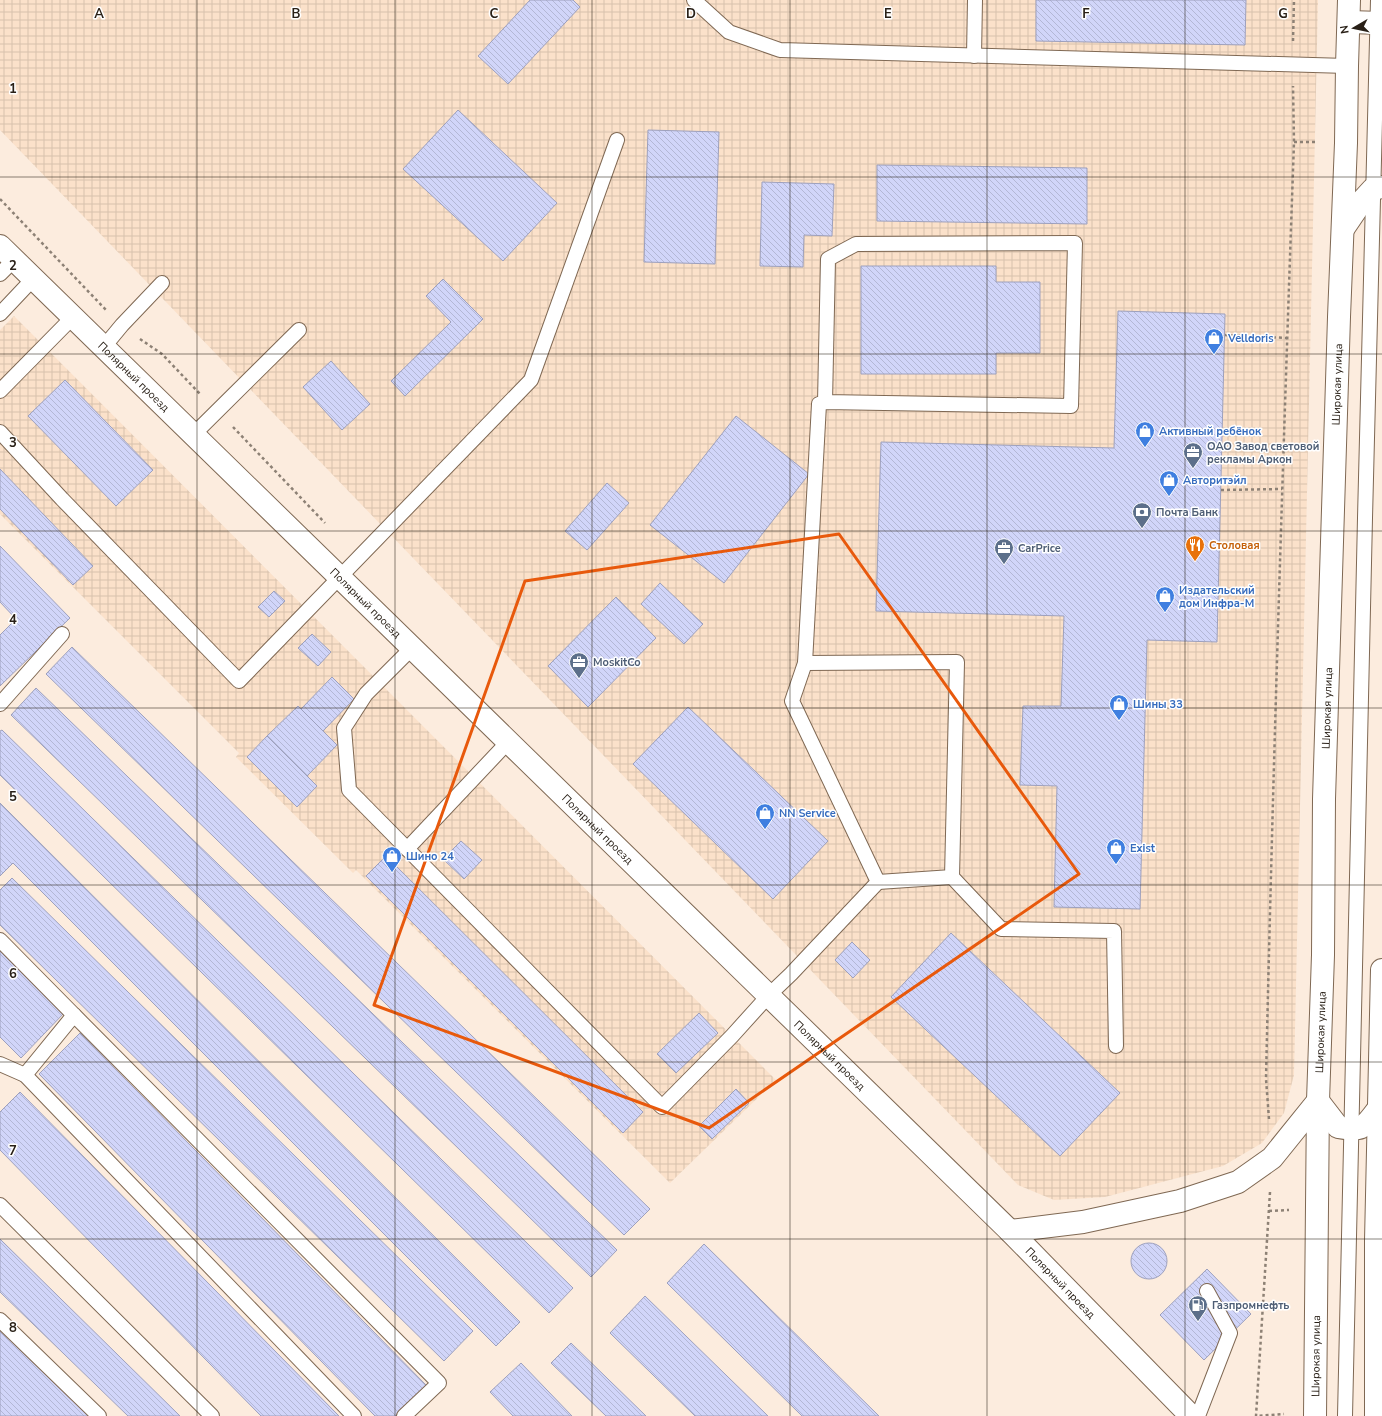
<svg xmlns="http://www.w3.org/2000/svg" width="1382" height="1416" font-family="'Nunito Sans',sans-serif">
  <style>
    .industrial { fill: url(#industrial-grid) }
    .building { fill: url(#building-back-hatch); stroke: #9da0bd }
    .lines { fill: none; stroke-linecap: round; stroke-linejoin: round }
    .lane-casing { stroke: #7f6853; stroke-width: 16 }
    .street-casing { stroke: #7f6853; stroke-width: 24 }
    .secondary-casing { stroke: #7f6853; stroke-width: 24 }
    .path { stroke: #8d8175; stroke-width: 2.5; stroke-dasharray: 3 3; stroke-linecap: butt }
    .lane { stroke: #fff; stroke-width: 14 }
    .street { stroke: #fff; stroke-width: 22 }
    .secondary { stroke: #fff; stroke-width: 22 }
    .marked { fill: none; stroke: #e8590c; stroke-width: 3; stroke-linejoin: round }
    .grid { fill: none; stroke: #292017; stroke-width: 1; stroke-opacity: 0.55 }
    .labels { text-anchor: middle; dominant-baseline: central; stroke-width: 3; stroke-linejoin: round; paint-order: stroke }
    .shop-label { font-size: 11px; font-weight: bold; fill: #366cbe; stroke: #fff; text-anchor: start }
    .street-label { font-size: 11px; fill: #292017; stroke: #fff }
    .service-label { font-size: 11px; font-weight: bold; fill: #4e5e75; stroke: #fff; text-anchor: start }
    .food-label { font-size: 11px; font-weight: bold; fill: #c56008; stroke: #fff; text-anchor: start }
    .grid-label { font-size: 13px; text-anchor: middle; font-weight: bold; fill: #292017; stroke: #fff; stroke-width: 3; stroke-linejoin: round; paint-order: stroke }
  </style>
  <defs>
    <pattern id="industrial-grid" width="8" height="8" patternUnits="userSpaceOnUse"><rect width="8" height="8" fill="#fbe1ca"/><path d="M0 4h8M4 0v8" fill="none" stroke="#d7c1ad"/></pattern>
    <pattern id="building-back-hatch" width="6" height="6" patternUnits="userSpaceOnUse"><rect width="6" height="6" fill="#d1d5f9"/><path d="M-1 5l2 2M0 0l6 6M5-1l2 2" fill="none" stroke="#b3b7d5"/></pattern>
  </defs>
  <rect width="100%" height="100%" fill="#fcecde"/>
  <g class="industrial">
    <path d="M0 0H1318L1294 1075 1284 1113 1262 1143 1223 1166 1105 1197 1054 1200 1018 1185 0 130Z"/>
    <path d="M14 316 776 1080 670 1183 356 870 353 873 236 757 239 753 0 514V330Z"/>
  </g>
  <g class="building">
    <path d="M530 0H573L580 7 508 84 478 56Z"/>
    <path d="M1036 0H1246L1245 45 1036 41Z"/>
    <path d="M458 110 557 203 503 261 403 169Z"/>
    <path d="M648 130 719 132 715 264 644 262Z"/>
    <path d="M877 165 1087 168V224L877 221Z"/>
    <path d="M762 182 834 184 832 236 804 235 803 267 760 266Z"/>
    <path d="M861 266H996V282H1040V353H996V374H861Z"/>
    <path d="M443 279 483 319 405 396 391 381 451 322 426 296Z"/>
    <path d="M1118 311 1225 314 1217 642 1147 640 1140 909 1054 907 1057 786 1020 785 1023 706H1061L1064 616 876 611 881 442 1114 448Z"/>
    <path d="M331 361 370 404 342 430 303 387Z"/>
    <path d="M65 380 153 470 116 506 28 416Z"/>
    <path d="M736 416 809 474 724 583 650 525Z"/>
    <path d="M0 469 93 566 73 585 0 509Z"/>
    <path d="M607 483 629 503 587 550 565 531Z"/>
    <path d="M0 546 70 618 0 686V635L16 619 0 602Z"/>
    <path d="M660 583 703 624 684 644 641 604Z"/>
    <path d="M274 591 285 601 269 617 258 607Z"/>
    <path d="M616 597 656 638 588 707 548 666Z"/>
    <path d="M312 634 331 652 318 666 298 648Z"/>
    <path d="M72 647 650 1209 624 1235 46 674Z"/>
    <path d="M332 677 354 699 323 731 301 709Z"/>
    <path d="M36 688 617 1250 591 1277 11 715Z"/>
    <path d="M298 706 337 745 307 776 267 736Z"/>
    <path d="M688 707 828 841 773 899 633 764Z"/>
    <path d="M2 730 573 1288 549 1313 0 775V731Z"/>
    <path d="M267 736 317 786 297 807 247 757Z"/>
    <path d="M0 803 520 1322 496 1346 13 863 0 876Z"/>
    <path d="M461 841 482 860 464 879 443 859Z"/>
    <path d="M386 856 643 1112 623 1133 366 876Z"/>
    <path d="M12 878 473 1331 444 1361 0 925V890Z"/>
    <path d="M951 933 1120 1093 1060 1156 891 997Z"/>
    <path d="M852 942 870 960 853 978 835 960Z"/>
    <path d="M0 950 65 1012 21 1058 0 1037Z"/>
    <path d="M699 1013 718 1033 676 1073 657 1054Z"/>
    <path d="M80 1033 426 1385 395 1416H375L39 1074Z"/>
    <path d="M736 1089 749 1103 712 1139 699 1126Z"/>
    <path d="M20 1092 339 1416H261L0 1150V1112Z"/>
    <path d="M0 1239 180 1416H128L0 1292Z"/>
    <circle cx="1149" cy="1261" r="18"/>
    <path d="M704 1244 879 1416H802L667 1283Z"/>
    <path d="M1207 1269 1251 1314 1204 1360 1160 1315Z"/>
    <path d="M645 1296 768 1416H695L610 1333Z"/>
    <path d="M0 1329 91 1416H0Z"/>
    <path d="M571 1343 646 1416H606L551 1363Z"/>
    <path d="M521 1363 572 1416H513L490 1392Z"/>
  </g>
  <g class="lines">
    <defs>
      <g id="lane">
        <path d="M694 0 729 32 780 50 1347 66"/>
        <path d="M974 56 975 0"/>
        <path d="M0 274 14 260"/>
        <path d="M0 314 33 279"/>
        <path d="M103 348 122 325 162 283"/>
        <path d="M0 391 72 318"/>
        <path d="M0 432 62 499 239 681 531 380 617 140"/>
        <path d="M193 435 299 330"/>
        <path d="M412 648 366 694 344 728 349 790 662 1107 732 1036 769 995 791 974 878 882 792 701 805 663 819 404 825 402 1071 406 1075 243 856 244 828 259 825 402"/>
        <path d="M805 663 957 662 952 877 878 882"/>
        <path d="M0 704 62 634"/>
        <path d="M407 849 508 742"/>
        <path d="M952 877 1001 929 1114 931 1116 1046"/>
        <path d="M0 940 74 1015"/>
        <path d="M0 1064 25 1075 354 1416"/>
        <path d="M25 1075 74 1015 439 1383 404 1416"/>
        <path d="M0 1205 212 1416"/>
        <path d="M0 1320 99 1416"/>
        <path d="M1198 1416 1230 1333 1207 1291"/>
        <path d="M1345 1416 1365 518 1378 0"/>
      </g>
      <g id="street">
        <path d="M1349 22 1382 23"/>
        <path id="s1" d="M0 246 1010 1231 1191 1416"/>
        <path d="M1010 1231 1083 1222 1180 1201 1238 1182 1272 1158 1318 1101"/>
      </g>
      <g id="secondary">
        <path d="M1343 229 1362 201 1373 189 1382 187"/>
        <path d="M1318 1101 1338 1127C1364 1132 1364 1127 1379 1108"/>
        <path id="s2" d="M1315 1416 1318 1101 1323 955 1324 799 1339 317 1346 143 1347 66 1349 0"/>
        <path d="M1376 1416V1241L1382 970"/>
      </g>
    </defs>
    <use href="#lane" class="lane-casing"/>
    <use href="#street" class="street-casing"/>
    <use href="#secondary" class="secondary-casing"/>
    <g class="path">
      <path d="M1293 41 1294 0"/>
      <path d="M1294 142H1316"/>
      <path d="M0 199 106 310"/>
      <path d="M1225 335 1287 338"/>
      <path d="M140 339 162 354 201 395"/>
      <path d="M233 427 325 523"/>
      <path d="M1221 490 1282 489"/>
      <path d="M1269 1119 1266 1079C1273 767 1283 455 1294 142L1293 86"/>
      <path d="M1270 1192 1256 1416 1284 1414"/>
      <path d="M1269 1211 1289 1210"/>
    </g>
    <use href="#lane" class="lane"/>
    <use href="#street" class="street"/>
    <use href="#secondary" class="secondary"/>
  </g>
  <path class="marked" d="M839 534 1079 874 709 1128 374 1005 525 581Z"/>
  <path class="grid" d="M197 0V1416M395 0V1416M592 0V1416M790 0V1416M987 0V1416M1185 0V1416M0 177H1382M0 354H1382M0 531H1382M0 708H1382M0 885H1382M0 1062H1382M0 1239H1382"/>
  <defs>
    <symbol id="shop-pin" viewBox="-11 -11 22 30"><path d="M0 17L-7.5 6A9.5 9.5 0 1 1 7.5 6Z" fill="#3f7fe0" stroke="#fff"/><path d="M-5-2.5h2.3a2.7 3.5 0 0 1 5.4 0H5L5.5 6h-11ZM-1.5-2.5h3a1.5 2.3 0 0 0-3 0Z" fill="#fff"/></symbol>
    <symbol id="office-pin" viewBox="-11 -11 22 30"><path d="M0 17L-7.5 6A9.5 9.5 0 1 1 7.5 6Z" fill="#5c6f8a" stroke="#fff"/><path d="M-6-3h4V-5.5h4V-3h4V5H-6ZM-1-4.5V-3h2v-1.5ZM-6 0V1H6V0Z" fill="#fff"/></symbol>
    <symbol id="bank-pin" viewBox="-11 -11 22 30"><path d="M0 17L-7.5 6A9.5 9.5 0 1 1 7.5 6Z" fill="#5c6f8a" stroke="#fff"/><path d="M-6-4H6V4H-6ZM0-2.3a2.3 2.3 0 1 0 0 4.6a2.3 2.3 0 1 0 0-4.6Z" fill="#fff"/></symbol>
    <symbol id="restaurant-pin" viewBox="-11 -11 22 30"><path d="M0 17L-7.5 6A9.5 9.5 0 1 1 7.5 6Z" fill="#e8710a" stroke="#fff"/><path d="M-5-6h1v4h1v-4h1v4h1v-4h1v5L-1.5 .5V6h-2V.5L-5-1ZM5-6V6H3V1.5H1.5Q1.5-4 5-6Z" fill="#fff"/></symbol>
    <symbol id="fuel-pin" viewBox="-11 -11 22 30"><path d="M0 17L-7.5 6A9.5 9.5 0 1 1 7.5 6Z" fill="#5c6f8a" stroke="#fff"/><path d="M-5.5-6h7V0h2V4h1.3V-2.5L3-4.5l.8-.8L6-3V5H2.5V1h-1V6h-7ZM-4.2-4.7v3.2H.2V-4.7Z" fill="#fff"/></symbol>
  </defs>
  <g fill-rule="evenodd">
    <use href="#shop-pin" x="1203" y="327" width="22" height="30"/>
    <use href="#shop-pin" x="1134" y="420" width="22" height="30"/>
    <use href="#office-pin" x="1182" y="441" width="22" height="30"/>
    <use href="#shop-pin" x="1158" y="469" width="22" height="30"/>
    <use href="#bank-pin" x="1131" y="501" width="22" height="30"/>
    <use href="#restaurant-pin" x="1184" y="534" width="22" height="30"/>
    <use href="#office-pin" x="993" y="537" width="22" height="30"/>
    <use href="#shop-pin" x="1154" y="585" width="22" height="30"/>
    <use href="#office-pin" x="568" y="651" width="22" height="30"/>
    <use href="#shop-pin" x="1108" y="693" width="22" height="30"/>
    <use href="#shop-pin" x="754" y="802" width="22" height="30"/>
    <use href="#shop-pin" x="1105" y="837" width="22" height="30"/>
    <use href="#shop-pin" x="381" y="845" width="22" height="30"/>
    <use href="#fuel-pin" x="1187" y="1294" width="22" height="30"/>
  </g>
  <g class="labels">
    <g class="shop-label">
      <text x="1228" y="338">Velldoris</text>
      <text x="1159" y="431">Активный ребёнок</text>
      <text x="1183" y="480">Авторитэйл</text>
      <text x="1179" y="590">Издательский<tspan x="1179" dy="13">дом Инфра-М</tspan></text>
      <text x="1133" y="704">Шины 33</text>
      <text x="779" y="813">NN Service</text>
      <text x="1130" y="848">Exist</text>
      <text x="406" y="856">Шино 24</text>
    </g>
    <g class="street-label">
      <text stroke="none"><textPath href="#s1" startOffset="187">Полярный проезд</textPath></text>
      <text stroke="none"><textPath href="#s2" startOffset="1032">Широкая улица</textPath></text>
      <text stroke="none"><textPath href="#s1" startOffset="511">Полярный проезд</textPath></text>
      <text stroke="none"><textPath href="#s2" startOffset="708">Широкая улица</textPath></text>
      <text stroke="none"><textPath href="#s1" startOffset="835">Полярный проезд</textPath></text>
      <text stroke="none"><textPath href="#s2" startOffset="384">Широкая улица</textPath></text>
      <text stroke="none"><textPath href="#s1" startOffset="1159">Полярный проезд</textPath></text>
      <text stroke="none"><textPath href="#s1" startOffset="1483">Полярный проезд</textPath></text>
      <text stroke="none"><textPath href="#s2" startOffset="60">Широкая улица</textPath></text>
    </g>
    <g class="service-label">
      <text x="1207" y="446">ОАО Завод световой<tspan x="1207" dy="13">рекламы Аркон</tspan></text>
      <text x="1156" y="512">Почта Банк</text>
      <text x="1018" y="548">CarPrice</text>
      <text x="593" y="662">MoskitCo</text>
      <text x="1212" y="1305">Газпромнефть</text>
    </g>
    <g class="food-label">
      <text x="1209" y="545">Столовая</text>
    </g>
  </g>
  <g class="grid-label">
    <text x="99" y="18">A</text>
    <text x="296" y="18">B</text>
    <text x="494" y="18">C</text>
    <text x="691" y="18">D</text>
    <text x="888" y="18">E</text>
    <text x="1086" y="18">F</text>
    <text x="1283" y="18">G</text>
    <text x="13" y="93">1</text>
    <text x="13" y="270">2</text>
    <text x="13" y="447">3</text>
    <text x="13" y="624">4</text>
    <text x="13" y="801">5</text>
    <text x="13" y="978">6</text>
    <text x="13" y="1155">7</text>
    <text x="13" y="1332">8</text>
  </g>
  <g transform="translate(1354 28) rotate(261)" stroke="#ffffff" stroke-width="3" paint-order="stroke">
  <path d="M0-3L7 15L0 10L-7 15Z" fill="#292017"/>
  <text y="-6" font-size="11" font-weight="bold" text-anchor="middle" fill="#292017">N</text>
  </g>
</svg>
